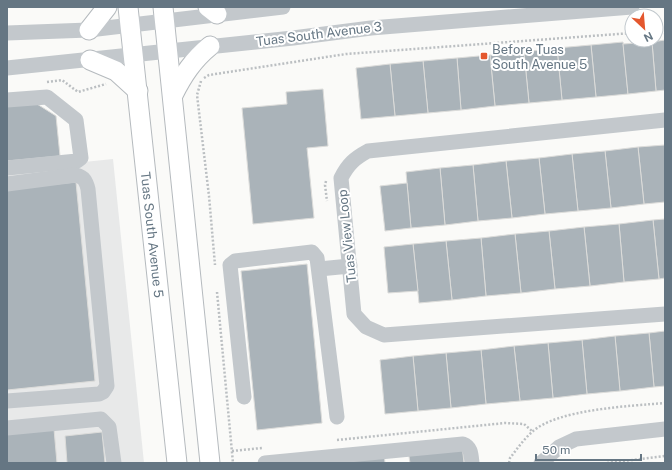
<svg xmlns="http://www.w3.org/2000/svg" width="672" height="470" font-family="'Public Sans',sans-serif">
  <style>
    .built { fill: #e8e9e9 }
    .building { fill: #aab3b9; stroke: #dcdcda }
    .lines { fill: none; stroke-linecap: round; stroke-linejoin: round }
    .major-casing { stroke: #b5babe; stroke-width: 21 }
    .path { stroke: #bbbfc2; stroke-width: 2.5; stroke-dasharray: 2 2; stroke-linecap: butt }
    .minor { stroke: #c3c8cc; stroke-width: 15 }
    .major { stroke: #fff; stroke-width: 19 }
    .poi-dot { fill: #e4572e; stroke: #fff; stroke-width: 1.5 }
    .labels { text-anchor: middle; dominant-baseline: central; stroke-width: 4; stroke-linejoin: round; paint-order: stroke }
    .street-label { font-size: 13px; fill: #657683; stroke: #fff }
    .poi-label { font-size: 13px; fill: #657683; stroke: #fff; text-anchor: start }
  </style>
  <rect width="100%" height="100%" fill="#fafaf8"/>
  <path class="built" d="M113 159 144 463H7V170Z"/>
  <g class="building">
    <path d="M665 40V90L656 91 652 42Z"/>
    <path d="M623 42 628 94 596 97 591 45Z"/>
    <path d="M652 42 656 91 628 94 623 44Z"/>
    <path d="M591 45 596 97 562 100 557 48Z"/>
    <path d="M557 48 562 100 529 103 524 52Z"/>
    <path d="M524 52 529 103 495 106 490 55Z"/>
    <path d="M490 55 495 106 461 110 457 58Z"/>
    <path d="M457 58 461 110 428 113 423 61Z"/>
    <path d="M423 61 428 113 395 116 390 64Z"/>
    <path d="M390 64 395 116 361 119 356 68Z"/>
    <path d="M323 89 328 146 307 148 314 218 253 224 242 108 287 104 286 92Z"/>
    <path d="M37 104 56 116 60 156 7 161V106Z"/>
    <path d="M665 145V202L644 204 638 147Z"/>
    <path d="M638 147 644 204 611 208 605 151Z"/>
    <path d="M605 151 611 208 578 211 572 154Z"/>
    <path d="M572 154 578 211 545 214 539 158Z"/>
    <path d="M539 158 545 214 512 218 506 161Z"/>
    <path d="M506 161 512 218 478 221 473 165Z"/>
    <path d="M473 165 478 221 445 225 440 168Z"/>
    <path d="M440 168 445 225 411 228 406 172Z"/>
    <path d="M76 182 95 381 7 390V189Z"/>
    <path d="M407 183 411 228 385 231 380 186Z"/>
    <path d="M665 219V278L659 279 653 220Z"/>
    <path d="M653 220 659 279 624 282 619 224Z"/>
    <path d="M619 224 624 282 590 286 584 227Z"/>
    <path d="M584 227 590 286 555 289 549 231Z"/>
    <path d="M549 231 555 289 521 293 515 234Z"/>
    <path d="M515 234 521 293 486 296 481 238Z"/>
    <path d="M481 238 486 296 452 300 446 241Z"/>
    <path d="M446 241 452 300 419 303 413 244Z"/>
    <path d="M413 244 418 291 388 293 384 247Z"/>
    <path d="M307 264 322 423 257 430 241 271Z"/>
    <path d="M665 331V386L654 387 649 333Z"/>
    <path d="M649 333 654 387 620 391 615 336Z"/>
    <path d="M615 336 620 391 587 394 582 340Z"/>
    <path d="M582 340 587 394 553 398 548 343Z"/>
    <path d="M548 343 553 398 520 401 514 346Z"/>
    <path d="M514 346 520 401 486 404 481 350Z"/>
    <path d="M481 350 486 404 451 408 446 353Z"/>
    <path d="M446 353 451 408 418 411 413 356Z"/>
    <path d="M413 356 418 411 385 414 380 360Z"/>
    <path d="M54 429 57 463H7V434Z"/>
    <path d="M102 432 105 463H67L65 436Z"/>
    <path d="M462 445 464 463H410L408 450Z"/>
    <path d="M384 454 385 463H287Z"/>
  </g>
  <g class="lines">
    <defs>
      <g id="major">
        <path id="s1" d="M128 7 177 463"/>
        <path d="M163 7 210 463"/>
        <path d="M208 7 217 14"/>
        <path d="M89 30 107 7"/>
        <path d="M90 60 116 71 138 91"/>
        <path d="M173 95C183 75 193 60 210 46"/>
      </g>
    </defs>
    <use href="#major" class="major-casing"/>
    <g class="path">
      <path d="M656 32 665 33"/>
      <path d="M204 78 209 75 346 54 632 33"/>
      <path d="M201 81 197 95 209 196 215 265"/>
      <path d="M47 82 62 80 78 92 106 84"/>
      <path d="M326 181 325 185 327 201"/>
      <path d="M217 292 233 463"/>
      <path d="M337 440 505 423 524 424 532 431"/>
      <path d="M232 451 262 448"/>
      <path d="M509 463 510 458C517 449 524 439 532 432 557 409 631 406 665 403"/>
      <path d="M607 463 665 456"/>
    </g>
    <g class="minor">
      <path d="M7 33 89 30 283 7"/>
      <path d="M7 68 293 38 371 28 632 7"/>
      <path d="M7 100 47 97 76 120 81 158 77 161 7 168"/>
      <path d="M665 120 368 151C355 158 348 164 341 178L354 314 366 327 384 335 665 314"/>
      <path d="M7 184 76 175C84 177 86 181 88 189L107 386 103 392 99 394 7 401"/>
      <path d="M319 269 350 266"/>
      <path d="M244 397 230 265 235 261 312 252 317 258 337 417"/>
      <path d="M7 428 101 419 109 427 114 463"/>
      <path d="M265 463 463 444C471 447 471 454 472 463"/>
      <path d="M541 463 559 447 576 439 665 429"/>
    </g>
    <use href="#major" class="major"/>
  </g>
  <rect class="poi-dot" x="480" y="52" width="8" height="8" rx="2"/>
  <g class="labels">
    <g class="street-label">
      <text transform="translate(319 34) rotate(-7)">Tuas South Avenue 3</text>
      <text stroke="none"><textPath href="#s1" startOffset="229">Tuas South Avenue 5</textPath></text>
      <text transform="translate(347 236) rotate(-96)">Tuas View Loop</text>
    </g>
    <g class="poi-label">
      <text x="492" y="49">Before Tuas<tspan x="492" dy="15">South Avenue 5</tspan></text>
    </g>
  </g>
  <rect width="672" height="470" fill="none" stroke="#657683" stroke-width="16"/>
  <g transform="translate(644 28) rotate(154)"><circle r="19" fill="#ffffff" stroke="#c1c8cd"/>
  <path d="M0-3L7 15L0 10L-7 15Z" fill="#e4572e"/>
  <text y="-6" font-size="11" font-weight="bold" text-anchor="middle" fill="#657683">N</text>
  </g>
  <path d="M536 454v6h105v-6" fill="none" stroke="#657683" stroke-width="2"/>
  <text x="542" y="454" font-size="12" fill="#657683" stroke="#ffffff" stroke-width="3" paint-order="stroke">50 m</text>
</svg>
